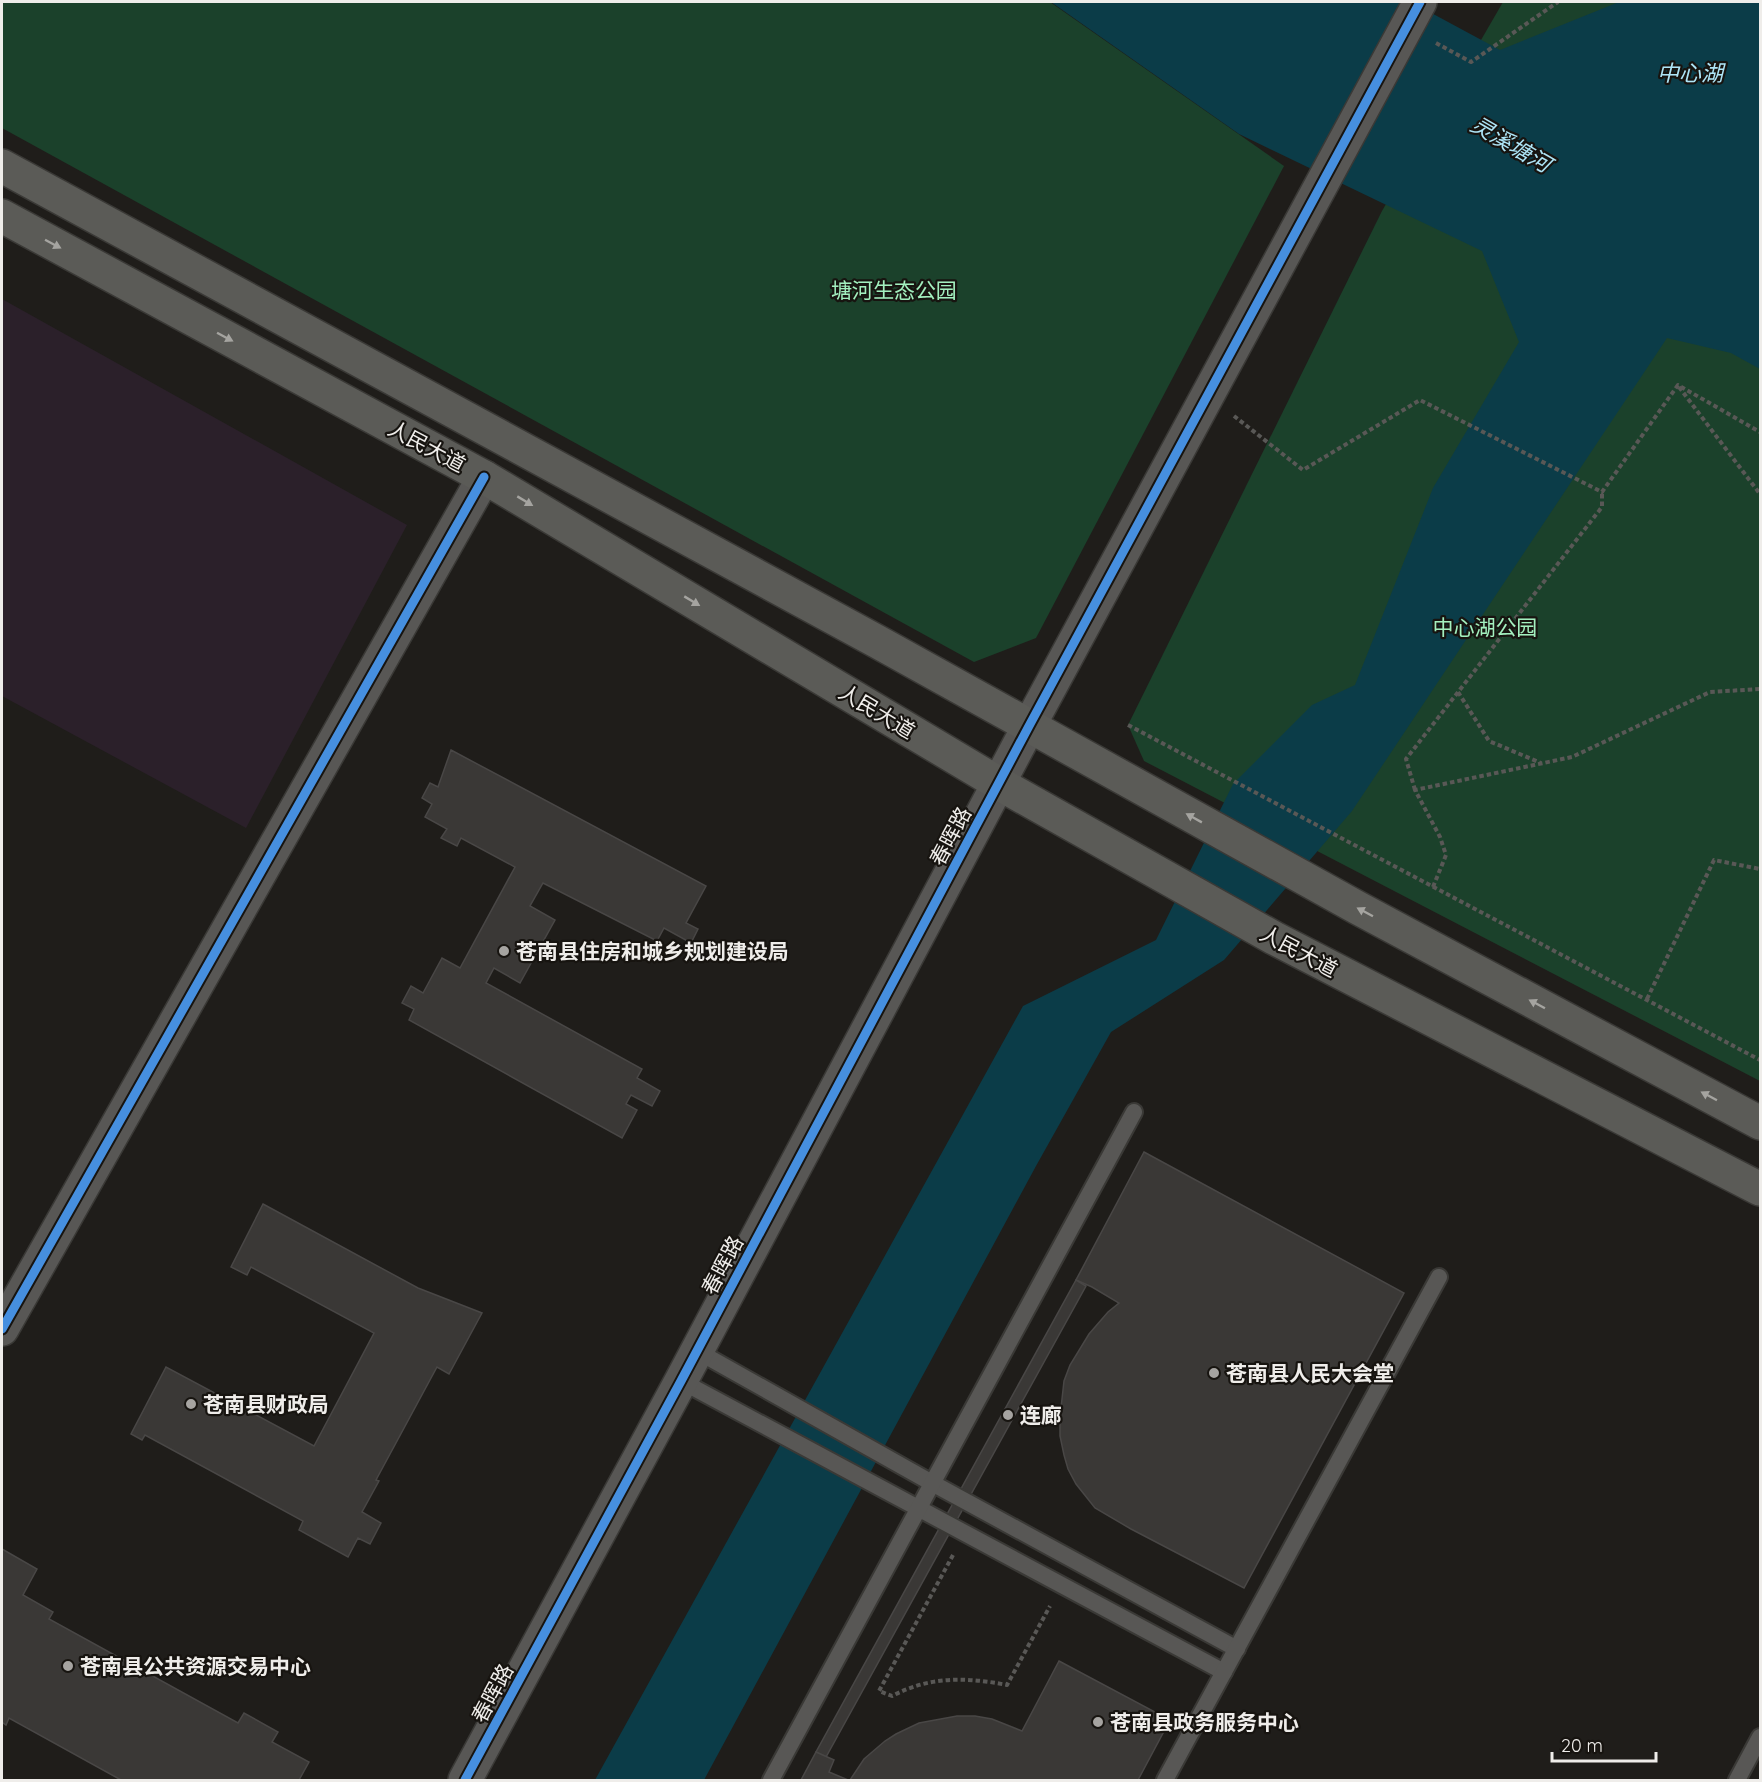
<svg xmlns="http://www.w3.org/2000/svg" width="1762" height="1782" font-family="Quicksand,'Noto Sans SC',sans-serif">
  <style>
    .commercial { fill: #2b202a }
    .green { fill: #1b412b }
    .water { fill: #0b3c48 }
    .building { fill: #3a3836; stroke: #494746; stroke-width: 1.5 }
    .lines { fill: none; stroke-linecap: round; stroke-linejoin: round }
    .service-casing { stroke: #3a3936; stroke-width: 20 }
    .minor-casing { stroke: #3a3936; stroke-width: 36 }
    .tertiary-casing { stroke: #3a3936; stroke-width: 36 }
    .secondary-casing { stroke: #3a3936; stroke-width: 36 }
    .path { stroke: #595856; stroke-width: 4; stroke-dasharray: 4.5 3; stroke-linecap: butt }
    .service { stroke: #585755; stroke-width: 16 }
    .minor { stroke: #585755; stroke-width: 33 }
    .tertiary { stroke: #585755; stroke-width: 33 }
    .secondary { stroke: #5b5b57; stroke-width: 33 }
    .cycleway-casing { stroke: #171410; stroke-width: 13 }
    .cycleway { stroke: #468fdf; stroke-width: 9 }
    .oneway { fill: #a5a4a0 }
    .poi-dot { fill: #a6a4a1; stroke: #171410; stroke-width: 2 }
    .labels { text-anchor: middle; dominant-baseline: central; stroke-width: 4.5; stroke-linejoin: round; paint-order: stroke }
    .park-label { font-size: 21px; fill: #a3f0bf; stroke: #171410 }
    .street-label { font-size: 21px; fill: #efedea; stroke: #171410 }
    .poi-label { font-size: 21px; font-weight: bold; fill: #efedea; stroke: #171410; text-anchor: start }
    .water-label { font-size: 22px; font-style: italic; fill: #aee5f7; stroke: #171410 }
  </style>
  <rect width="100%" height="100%" fill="#1f1d1a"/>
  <path class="commercial" d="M2 299 407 525 246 828 2 696Z"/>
  <g class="green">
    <path d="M2 2H1050L1284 166 1036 638 974 662 2 128Z"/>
    <path d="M1503 2H1760V1081L1144 761 1128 725 1382 211Z"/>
  </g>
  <path class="water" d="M1051 2H1411L1500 50 1619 2H1760V369L1731 353 1667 338 1352 811 1224 960 1111 1032 1036 1166 704 1780H595L1023 1006 1156 940 1233 784 1312 705 1355 685 1433 488 1519 342 1482 251 1239 134Z"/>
  <g class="building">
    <path d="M451 750 706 886 686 923 698 929 691 943 664 928 657 941 543 883 530 906 555 920 520 983 494 968 486 983 642 1069 637 1078 660 1091 652 1106 631 1095 626 1104 637 1110 622 1138 409 1020 414 1009 402 1003 411 986 423 993 442 958 460 968 515 867 461 838 457 846 441 838 447 829 425 817 432 804 422 798 430 783 438 787Z"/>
    <path d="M1144 1152 1404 1293 1244 1588 1131 1529 1095 1508 1076 1484 1068 1469 1064 1455 1060 1436V1417L1064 1381 1070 1365 1089 1334 1108 1312 1119 1303 1092 1287 1076 1280Z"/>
    <path d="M263 1204 418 1288 482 1313 449 1374 437 1367 376 1480 379 1481 362 1512 381 1523 370 1544 358 1538 348 1557 299 1530 303 1521 145 1435 142 1440 131 1434 166 1367 314 1446 374 1333 251 1267 247 1275 231 1267Z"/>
    <path d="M1076 1280 1086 1286 826 1757 816 1752Z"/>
    <path d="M2 1549 37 1569 23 1595 53 1612 49 1619 238 1723 244 1713 278 1732 272 1742 309 1762 299 1780H121L9 1718 6 1725 2 1722Z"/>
    <path d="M1059 1661 1170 1720 1138 1780H850L864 1759 885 1741 896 1734 919 1723 957 1716H975L992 1719 1022 1731Z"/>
    <path d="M816 1752 834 1760 829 1772 848 1780H801Z"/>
  </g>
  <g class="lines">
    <defs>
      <g id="service">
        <path d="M697 1351 932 1483 1237 1649"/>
        <path d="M681 1381 1224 1672"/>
        <path d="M771 1780 1134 1112"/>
        <path d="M1165 1780 1439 1277"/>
        <path d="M1737 1780 1760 1737"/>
      </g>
      <path id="minor" d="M2 1329 484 477"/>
      <path id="tertiary" d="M465 1780 681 1381 1029 726 1420 2"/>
      <g id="secondary">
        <path d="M2 166 878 642 1358 908 1760 1123"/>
        <path d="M2 216 484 477 998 783 1274 938 1760 1189"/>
      </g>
    </defs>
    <use href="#service" class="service-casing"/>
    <use href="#minor" class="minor-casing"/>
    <use href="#tertiary" class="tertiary-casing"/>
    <use href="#secondary" class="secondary-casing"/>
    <g class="path">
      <path d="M1436 43 1471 62 1558 2"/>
      <path d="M1679 387 1760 494"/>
      <path d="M1234 416 1303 470 1420 400 1602 492 1678 385 1760 432"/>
      <path d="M1458 692 1489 741 1541 763"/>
      <path d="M1128 725 1760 1060"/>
      <path d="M1415 790 1406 759 1602 507V492"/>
      <path d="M1433 887 1446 855 1440 837 1415 790 1572 757 1710 692 1760 689"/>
      <path d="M1647 999 1714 860 1760 869"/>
      <path d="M953 1555 879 1691 892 1696C930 1676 966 1677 1007 1685L1050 1606"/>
    </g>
    <use href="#service" class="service"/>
    <use href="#minor" class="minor"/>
    <use href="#tertiary" class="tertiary"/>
    <use href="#secondary" class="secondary"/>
    <defs>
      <g id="cycleway">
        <path d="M2 1329 484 477"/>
        <path d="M465 1780 681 1381 1029 726 1420 2"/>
      </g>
    </defs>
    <use href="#cycleway" class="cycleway-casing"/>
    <use href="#cycleway" class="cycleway"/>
  </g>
  <defs><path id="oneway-solid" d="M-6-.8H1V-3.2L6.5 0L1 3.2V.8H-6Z" transform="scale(1.5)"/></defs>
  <g class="oneway">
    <use href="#oneway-solid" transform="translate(53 244) rotate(28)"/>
    <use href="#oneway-solid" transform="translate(225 337) rotate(28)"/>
    <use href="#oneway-solid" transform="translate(525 501) rotate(31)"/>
    <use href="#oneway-solid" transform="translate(692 601) rotate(31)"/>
    <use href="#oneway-solid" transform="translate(1194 818) rotate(-151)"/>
    <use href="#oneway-solid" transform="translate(1365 912) rotate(-152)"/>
    <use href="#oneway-solid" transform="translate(1537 1004) rotate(-152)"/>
    <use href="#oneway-solid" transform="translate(1709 1096) rotate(-152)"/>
  </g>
  <g class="poi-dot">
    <circle cx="504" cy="951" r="6"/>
    <circle cx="1214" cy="1373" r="6"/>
    <circle cx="191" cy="1404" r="6"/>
    <circle cx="1008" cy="1415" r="6"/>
    <circle cx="68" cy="1666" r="6"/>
    <circle cx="1098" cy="1722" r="6"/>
  </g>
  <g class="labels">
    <g class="park-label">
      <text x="894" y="290">塘河生态公园</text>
      <text x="1485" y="627">中心湖公园</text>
    </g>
    <g class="street-label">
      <text transform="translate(427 446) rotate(28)">人民大道</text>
      <text transform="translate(877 711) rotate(31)">人民大道</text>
      <text transform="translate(950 836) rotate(-62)">春晖路</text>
      <text transform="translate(1299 951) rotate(28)">人民大道</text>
      <text transform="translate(722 1265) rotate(-62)">春晖路</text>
      <text transform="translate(492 1693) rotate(-62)">春晖路</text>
    </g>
    <g class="poi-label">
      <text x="516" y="951">苍南县住房和城乡规划建设局</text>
      <text x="1226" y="1373">苍南县人民大会堂</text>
      <text x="203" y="1404">苍南县财政局</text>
      <text x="1020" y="1415">连廊</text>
      <text x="80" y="1666">苍南县公共资源交易中心</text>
      <text x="1110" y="1722">苍南县政务服务中心</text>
    </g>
    <g class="water-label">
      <text x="1690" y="73">中心湖</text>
      <text transform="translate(1511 144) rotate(30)">灵溪塘河</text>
    </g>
  </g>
  <rect width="1762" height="1782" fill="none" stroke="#efedea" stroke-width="6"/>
  <path d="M1552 1752v9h104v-9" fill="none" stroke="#efedea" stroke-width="3"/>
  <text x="1561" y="1752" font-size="18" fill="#efedea" stroke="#171410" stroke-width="4.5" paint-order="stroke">20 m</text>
</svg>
